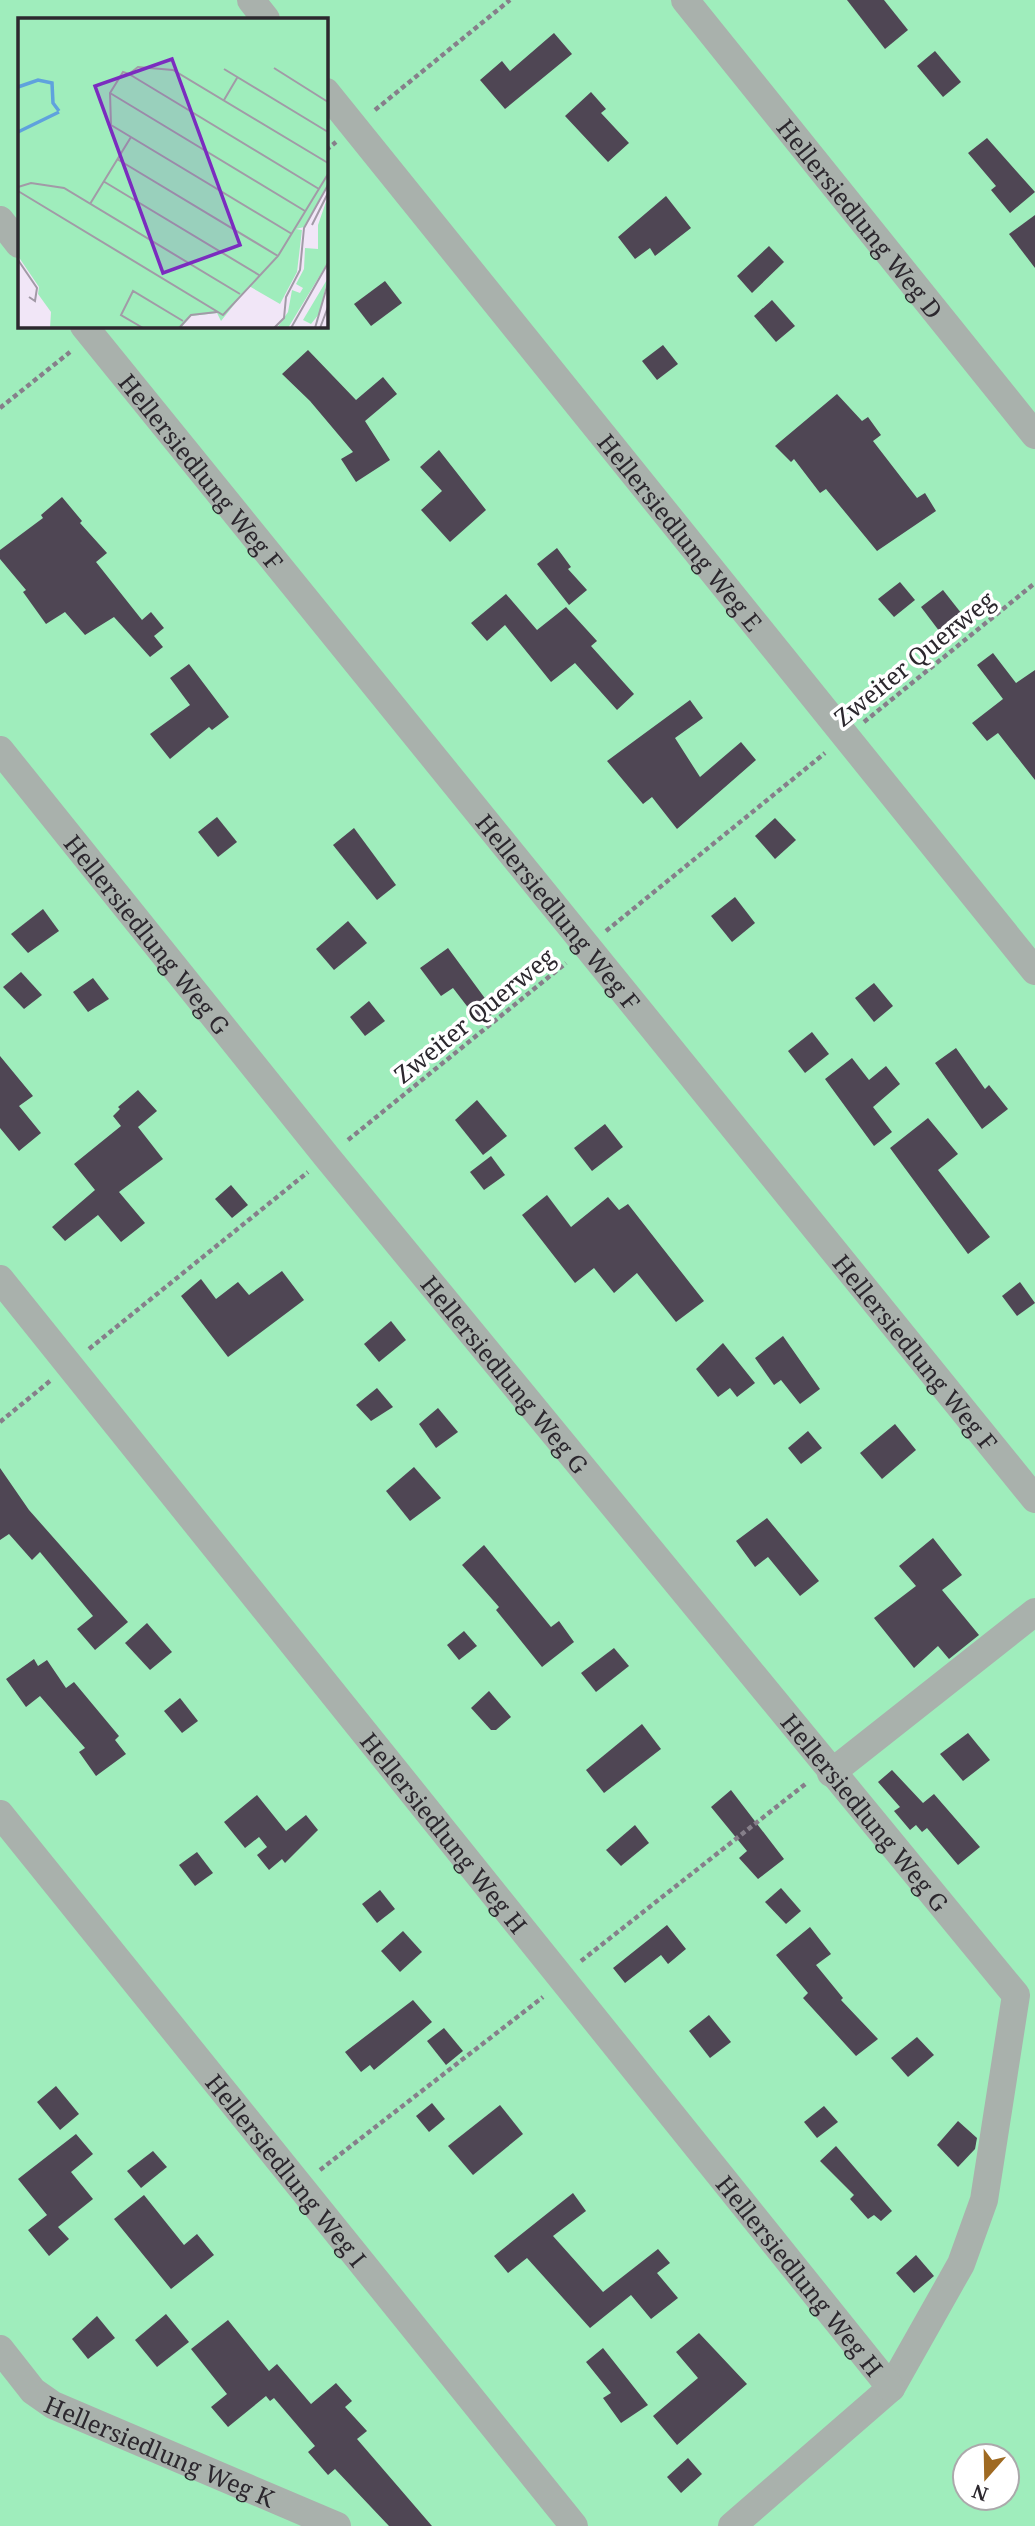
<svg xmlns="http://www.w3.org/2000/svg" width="1035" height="2526" font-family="'Noto Serif',serif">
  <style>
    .green { fill: #9fedbc; fill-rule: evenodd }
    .building { fill: #4f4654 }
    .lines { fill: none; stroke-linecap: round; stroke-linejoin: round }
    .path { stroke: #867f8a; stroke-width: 4.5; stroke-dasharray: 5 3.5; stroke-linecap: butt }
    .minor { stroke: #a9b1ac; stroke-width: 28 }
    .labels { text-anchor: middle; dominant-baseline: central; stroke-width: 7; stroke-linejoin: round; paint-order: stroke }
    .street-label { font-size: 24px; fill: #2c282e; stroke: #fff }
    .inset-river { fill: none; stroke: #5fa2dd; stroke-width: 3.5 }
    .inset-road { fill: none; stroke: #a29aa7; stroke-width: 2 }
    .view { fill: #7b2cbf; fill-opacity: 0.15; stroke: #7b2cbf; stroke-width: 3.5 }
    .inset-edge { fill: none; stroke: #2c282e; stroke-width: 3.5 }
  </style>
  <rect width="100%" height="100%" fill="#f1e6f7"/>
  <path class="green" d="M0 0H1035V2526H0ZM19 19H326V326H19ZM965 2456H1007V2498H965Z"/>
  <g class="building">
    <path d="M847 0H884L908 30 885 49Z"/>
    <path d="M554 33 572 54 505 109 480 80 502 61 510 71Z"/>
    <path d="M935 51 961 82 943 97 917 66Z"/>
    <path d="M591 92 606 109 601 113 629 143 608 162 565 116Z"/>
    <path d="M987 138 1035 192 1010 213 991 190 996 186 968 153Z"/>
    <path d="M666 196 691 228 655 256 650 248 635 259 618 237Z"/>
    <path d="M1035 215V268L1009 234Z"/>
    <path d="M769 246 784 262 752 293 737 276Z"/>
    <path d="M385 281 402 303 371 326 354 304Z"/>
    <path d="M772 300 795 326 776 342 754 316Z"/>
    <path d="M663 345 678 364 657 380 642 361Z"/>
    <path d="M308 350 356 400 383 377 397 394 365 421 390 460 356 482 341 459 353 452 310 401 282 374Z"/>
    <path d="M837 394 862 421 868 417 881 435 873 441 917 498 925 493 936 511 877 551 826 489 820 493 794 459 791 462 775 446Z"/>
    <path d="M439 450 486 510 450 542 421 510 442 491 420 467Z"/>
    <path d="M62 497 82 521 80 523 107 553 96 562 142 620 151 612 164 628 154 636 163 647 150 657 114 617 85 635 65 612 46 624 23 592 26 590 0 559V550L43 518 41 515Z"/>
    <path d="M557 548 571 567 568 569 587 590 569 605 537 564Z"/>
    <path d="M900 582 915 600 894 617 878 599Z"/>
    <path d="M943 590 969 623 946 640 921 607Z"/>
    <path d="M506 594 537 630 566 607 597 641 591 646 634 694 617 710 575 663 551 682 505 625 487 641 471 623Z"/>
    <path d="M993 653 1016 683 1035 670V780L998 733 987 741 972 723 1003 699 977 665Z"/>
    <path d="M189 664 229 717 212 730 209 727 170 759 150 734 190 705 170 678Z"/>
    <path d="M690 700 703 718 675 738 700 777 741 742 756 760 677 829 652 797 643 804 607 761Z"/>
    <path d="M217 817 237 842 218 857 198 832Z"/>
    <path d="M775 818 796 840 775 859 755 836Z"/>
    <path d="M354 828 396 885 377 900 333 845Z"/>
    <path d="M735 897 755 923 732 942 711 916Z"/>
    <path d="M43 909 59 931 28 953 11 934Z"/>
    <path d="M348 921 367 943 334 970 316 949Z"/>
    <path d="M448 948 495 1012 480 1023 453 988 441 996 420 968Z"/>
    <path d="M21 972 42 995 24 1009 3 987Z"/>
    <path d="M93 978 109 999 88 1012 73 992Z"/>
    <path d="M874 983 893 1006 874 1022 855 998Z"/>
    <path d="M369 1001 385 1021 365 1036 350 1017Z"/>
    <path d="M812 1032 829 1054 805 1073 788 1051Z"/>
    <path d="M956 1048 985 1089 989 1085 1008 1109 982 1129 935 1063Z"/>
    <path d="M0 1056 33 1096 19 1106 41 1133 19 1151 0 1128Z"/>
    <path d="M852 1058 869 1080 886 1066 900 1084 873 1107 892 1132 874 1146 825 1079Z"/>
    <path d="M138 1090 157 1111 138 1127 163 1159 119 1192 145 1223 121 1242 98 1215 65 1241 52 1227 95 1190 74 1164 121 1126 113 1116 120 1109 118 1107Z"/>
    <path d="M477 1100 507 1136 483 1155 455 1120Z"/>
    <path d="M928 1118 958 1154 938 1170 990 1237 968 1254 890 1148Z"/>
    <path d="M605 1124 623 1147 592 1171 574 1148Z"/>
    <path d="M491 1156 505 1175 484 1190 470 1172Z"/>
    <path d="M231 1185 248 1205 232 1218 215 1199Z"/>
    <path d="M547 1195 571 1227 608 1197 619 1210 628 1204 704 1301 676 1322 637 1273 614 1293 594 1268 575 1283 522 1215Z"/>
    <path d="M282 1271 304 1300 228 1357 181 1296 201 1279 216 1299 238 1282 249 1295Z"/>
    <path d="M1020 1282 1035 1303 1017 1316 1002 1296Z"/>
    <path d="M391 1321 406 1340 379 1362 364 1344Z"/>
    <path d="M783 1336 820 1389 800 1404 781 1380 774 1385 755 1358Z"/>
    <path d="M723 1343 755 1383 737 1397 730 1388 718 1397 696 1369Z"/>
    <path d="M377 1388 393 1407 371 1421 356 1405Z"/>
    <path d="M438 1408 458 1432 436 1448 419 1424Z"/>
    <path d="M895 1424 916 1450 882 1479 860 1453Z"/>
    <path d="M808 1431 822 1448 801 1464 788 1448Z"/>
    <path d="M414 1467 441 1498 410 1521 386 1491Z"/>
    <path d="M0 1468 29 1510 128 1622 95 1650 77 1629 93 1616 40 1552 32 1560 9 1534 0 1540Z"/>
    <path d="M767 1518 819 1581 800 1596 768 1557 755 1567 736 1541Z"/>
    <path d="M933 1538 962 1575 942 1590 979 1635 949 1659 938 1646 914 1668 874 1618 916 1586 899 1566Z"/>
    <path d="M484 1545 551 1627 559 1621 574 1642 542 1667 496 1610 499 1607 462 1565Z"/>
    <path d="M147 1623 172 1652 150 1670 125 1643Z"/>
    <path d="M464 1631 477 1646 459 1660 447 1645Z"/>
    <path d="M614 1648 629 1666 596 1692 581 1673Z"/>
    <path d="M34 1659 38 1666 47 1660 66 1688 74 1682 119 1736 115 1740 126 1754 96 1776 79 1752 85 1748 40 1696 26 1707 6 1679Z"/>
    <path d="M489 1691 511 1717 496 1730H491L471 1708Z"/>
    <path d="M180 1698 198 1721 182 1733 164 1711Z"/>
    <path d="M642 1724 661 1749 604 1793 586 1770Z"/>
    <path d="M968 1733 990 1760 963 1781 940 1754Z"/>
    <path d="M892 1770 923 1803 934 1794 980 1847 958 1865 927 1828 922 1832 916 1825 910 1830 894 1811 900 1807 878 1782Z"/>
    <path d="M731 1790 784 1859 758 1879 739 1858 747 1851 711 1807Z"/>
    <path d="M257 1795 286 1831 306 1815 318 1830 285 1863 282 1859 269 1870 257 1855 267 1847 259 1837 245 1848 224 1822Z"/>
    <path d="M635 1825 649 1843 621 1866 606 1850Z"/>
    <path d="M197 1852 213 1873 195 1886 179 1865Z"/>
    <path d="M781 1888 801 1911 786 1924 765 1902Z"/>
    <path d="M380 1890 395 1909 377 1923 362 1904Z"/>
    <path d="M667 1925 686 1949 668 1964 661 1955 625 1983 613 1968Z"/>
    <path d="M810 1927 831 1954 816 1965 843 1998 841 2000 878 2039 856 2056 803 1998 808 1993 776 1955Z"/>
    <path d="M403 1931 422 1952 400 1972 381 1951Z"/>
    <path d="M413 2000 432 2022 374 2070 370 2065 361 2072 345 2052Z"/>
    <path d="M709 2015 731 2042 710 2058 689 2031Z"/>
    <path d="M444 2028 463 2051 446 2065 427 2041Z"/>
    <path d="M917 2037 934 2055 908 2077 891 2058Z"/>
    <path d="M56 2086 79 2114 60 2130 37 2102Z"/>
    <path d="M432 2103 445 2119 429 2132 416 2116Z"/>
    <path d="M500 2105 523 2134 473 2175 448 2146Z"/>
    <path d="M824 2106 838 2122 817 2138 804 2122Z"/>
    <path d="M958 2121 977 2138 975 2149 958 2167 937 2145Z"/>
    <path d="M76 2134 93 2154 71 2172 93 2199 58 2227 69 2239 49 2256 28 2230 47 2215 18 2179Z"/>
    <path d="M836 2146 892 2211 881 2221 874 2215 868 2219 850 2199 854 2195 820 2161Z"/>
    <path d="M153 2151 167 2167 141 2188 127 2171Z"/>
    <path d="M573 2193 586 2211 553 2236 603 2292 658 2249 670 2263 657 2273 678 2298 651 2319 631 2295 590 2328 527 2258 508 2273 494 2256Z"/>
    <path d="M144 2195 184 2245 197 2234 214 2255 171 2289 114 2219Z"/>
    <path d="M916 2255 934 2276 914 2293 896 2273Z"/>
    <path d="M166 2314 189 2342 157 2367 135 2340Z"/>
    <path d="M97 2316 115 2338 88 2359 72 2339Z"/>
    <path d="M228 2320 269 2371 277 2364 311 2404 336 2383 352 2401 345 2407 367 2431 357 2439 432 2526H389L335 2469 328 2475 308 2452 315 2446 274 2398 270 2401 266 2396 228 2427 211 2407 227 2394 191 2349Z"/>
    <path d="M699 2333 747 2384 677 2445 653 2416 698 2378 676 2352Z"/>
    <path d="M603 2348 648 2405 621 2423 603 2398 611 2393 586 2362Z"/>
    <path d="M688 2458 702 2474 681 2493 667 2477Z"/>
  </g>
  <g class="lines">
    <g class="path">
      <path d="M375 110 510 0"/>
      <path d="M326 150 336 142"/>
      <path d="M0 408 70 352"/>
      <path d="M864 722 1035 583"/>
      <path d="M606 931 825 753"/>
      <path d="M348 1140 566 963"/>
      <path d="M89 1349 308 1172"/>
      <path d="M0 1422 50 1381"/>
      <path d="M581 1961 808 1782"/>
      <path d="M320 2170 543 1997"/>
    </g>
    <g class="minor">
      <path d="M251 0 266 19"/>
      <path id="s1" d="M685 0 1035 435"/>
      <path id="s2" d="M326 92 1035 971"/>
      <path d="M0 220 19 244"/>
      <path id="s3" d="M84 326 1035 1499"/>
      <path id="s4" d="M0 750 327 1157 1016 1995 984 2200 961 2264 891 2388 732 2526"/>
      <path id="s5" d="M0 1279 891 2388"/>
      <path d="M831 1773 1035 1612"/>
      <path id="s6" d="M0 1814 574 2526"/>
      <path id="s7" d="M0 2349 33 2391 53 2405 337 2526"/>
    </g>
  </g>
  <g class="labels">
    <g class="street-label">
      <text stroke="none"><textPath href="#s1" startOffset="280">Hellersiedlung Weg D</textPath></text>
      <text stroke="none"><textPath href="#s3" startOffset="187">Hellersiedlung Weg F</textPath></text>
      <text stroke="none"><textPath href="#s2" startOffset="565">Hellersiedlung Weg E</textPath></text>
      <text transform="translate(914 658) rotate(-39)">Zweiter Querweg</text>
      <text stroke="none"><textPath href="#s3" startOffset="754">Hellersiedlung Weg F</textPath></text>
      <text stroke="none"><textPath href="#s4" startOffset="236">Hellersiedlung Weg G</textPath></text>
      <text transform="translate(474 1015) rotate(-39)">Zweiter Querweg</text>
      <text stroke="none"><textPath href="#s3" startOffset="1321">Hellersiedlung Weg F</textPath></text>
      <text stroke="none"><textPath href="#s4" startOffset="803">Hellersiedlung Weg G</textPath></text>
      <text stroke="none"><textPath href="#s4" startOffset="1370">Hellersiedlung Weg G</textPath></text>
      <text stroke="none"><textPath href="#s5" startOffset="710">Hellersiedlung Weg H</textPath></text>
      <text stroke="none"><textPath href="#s6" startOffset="457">Hellersiedlung Weg I</textPath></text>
      <text stroke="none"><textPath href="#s5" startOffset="1278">Hellersiedlung Weg H</textPath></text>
      <text stroke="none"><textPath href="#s7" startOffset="194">Hellersiedlung Weg K</textPath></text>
    </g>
  </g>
  <g transform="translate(18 18)">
    <rect width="310" height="310" fill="#f1e6f7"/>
    <path d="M0 0H310V166L286 209 278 211 284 212 279 254 262 286 231 268 203 303 199 295 173 298 163 310H32L33 294 20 276 21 269 0 238ZM310 178V244L270 310H259L270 294 274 272 282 275 285 270 278 266 286 251 287 230 300 231V207ZM310 260 301 296 293 306 285 302Z" fill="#9fedbc"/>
    <path class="inset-river" d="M0 69 20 62 34 65 35 85 41 93M0 114 41 94"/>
    <path class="inset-road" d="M256 50 310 84M206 51 310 114M111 56 105 54 92 75 93 107 274 216M111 56 120 49 155 52 310 145M111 56 301 171M92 75 287 193M206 82 219 60M99 141 260 238M85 163 241 257M0 169 13 165 46 170 222 276M0 173 205 297 260 238 310 156M72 186 113 119M310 189V238M294 207 310 175M0 242 19 270 17 283 11 279M125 310 103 297 115 273 165 303M161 310 173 297 199 294M256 310 266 300 268 279 282 252 286 210 310 167M273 310 310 245M297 310 310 265M302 310 310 289"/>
    <path class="view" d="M154 41 222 227 145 255 77 68Z"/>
    <rect width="310" height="310" class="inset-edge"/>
  </g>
  <g transform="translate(986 2477) rotate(200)"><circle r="33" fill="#ffffff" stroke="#aba9ab" stroke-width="2"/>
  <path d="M0-5L12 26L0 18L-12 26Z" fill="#9f6a22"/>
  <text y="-10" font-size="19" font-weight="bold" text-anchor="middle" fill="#2c282e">N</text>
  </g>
</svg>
